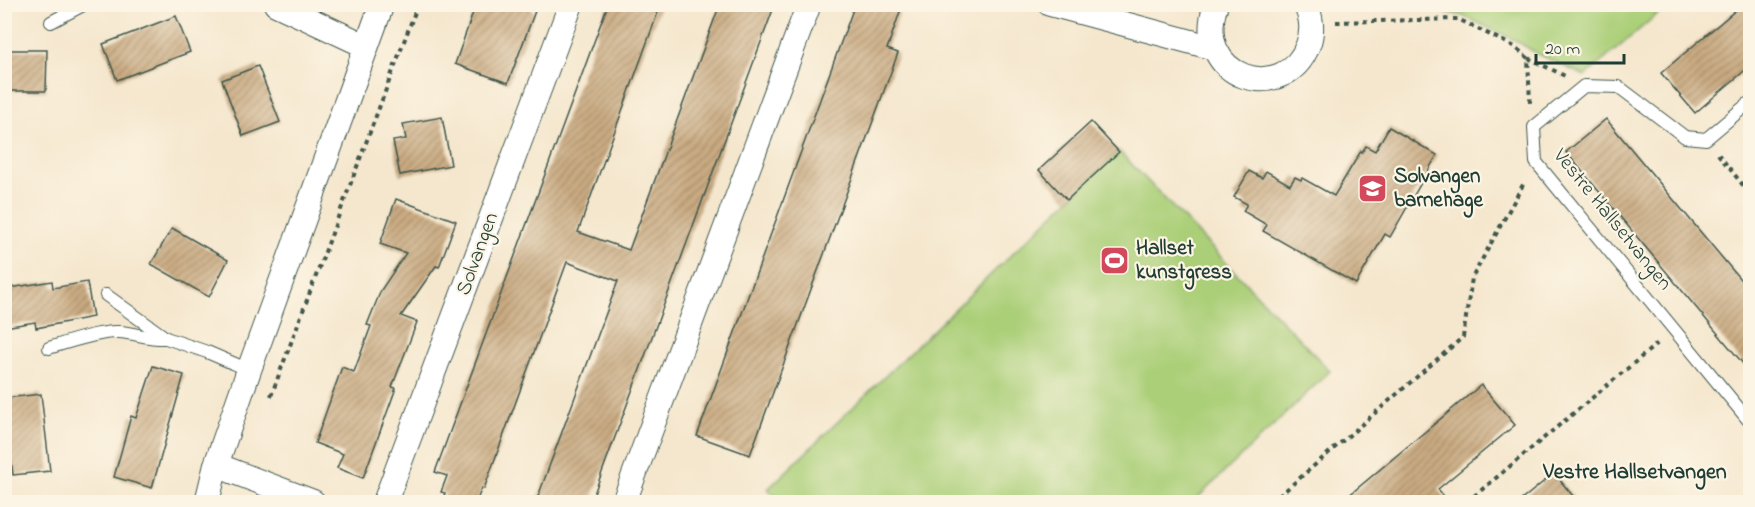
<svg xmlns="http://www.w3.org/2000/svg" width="1755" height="507" font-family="'Indie Flower',sans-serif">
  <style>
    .grass { fill: #abcf78; stroke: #658656; stroke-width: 1.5 }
    .building { fill: url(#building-hatch) }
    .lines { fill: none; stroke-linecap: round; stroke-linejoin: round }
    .service-casing { stroke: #3f564b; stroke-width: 14 }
    .minor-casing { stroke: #3f564b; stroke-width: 26 }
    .path { stroke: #3f564b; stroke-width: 4; stroke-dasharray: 4.5 4.5; stroke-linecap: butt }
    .service { stroke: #fff; stroke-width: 12 }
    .minor { stroke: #fff; stroke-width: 24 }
    .labels { text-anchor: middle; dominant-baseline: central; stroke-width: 4.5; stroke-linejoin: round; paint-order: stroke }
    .poi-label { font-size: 21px; font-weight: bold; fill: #1f3d34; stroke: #fcf5e5; text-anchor: start }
    .street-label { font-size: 21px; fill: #1f3d34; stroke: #fcf5e5 }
    .neighbourhood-label { font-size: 22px; font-weight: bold; fill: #1f3d34; stroke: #fcf5e5 }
  </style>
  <defs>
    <pattern id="building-hatch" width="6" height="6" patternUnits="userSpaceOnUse" patternTransform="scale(1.5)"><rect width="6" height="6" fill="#caab82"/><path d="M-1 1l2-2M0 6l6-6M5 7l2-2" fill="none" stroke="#a38c6b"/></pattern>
  </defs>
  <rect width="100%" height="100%" fill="#fcf5e5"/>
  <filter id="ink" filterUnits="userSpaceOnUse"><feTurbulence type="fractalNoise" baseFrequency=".0167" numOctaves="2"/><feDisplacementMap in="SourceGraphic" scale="12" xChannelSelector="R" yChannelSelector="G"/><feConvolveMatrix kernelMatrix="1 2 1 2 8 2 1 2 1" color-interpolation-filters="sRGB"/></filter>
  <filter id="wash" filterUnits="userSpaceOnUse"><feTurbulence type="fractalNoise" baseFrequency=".008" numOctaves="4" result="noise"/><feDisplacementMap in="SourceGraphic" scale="24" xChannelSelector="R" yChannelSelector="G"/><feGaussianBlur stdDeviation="1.35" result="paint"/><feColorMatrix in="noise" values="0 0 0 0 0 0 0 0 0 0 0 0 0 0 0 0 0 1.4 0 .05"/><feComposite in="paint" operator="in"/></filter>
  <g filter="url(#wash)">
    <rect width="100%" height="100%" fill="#f5e7ce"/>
    <g class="grass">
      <path d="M1416 4H1668V5L1585 76 1536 53 1515 40 1463 16 1415 6Z"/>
      <path d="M1119 151 1330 371 1193 502H781L768 489Z"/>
    </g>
    <g id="blocks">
      <g class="building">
        <path d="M476 4H533L531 9 535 11 508 83 455 64Z"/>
        <path d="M608 4H661L578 232 629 250 720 4H775L591 502H536L618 281 567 262 484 489 482 488 476 502H442L445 493 441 492 447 476 435 472Z"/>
        <path d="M855 4H888L901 9 887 49 898 53 750 455 697 436Z"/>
        <path d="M1743 4H1750V66L1695 113 1661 73Z"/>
        <path d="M176 16 190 52 117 80 103 44Z"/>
        <path d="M4 50H47L46 91H4Z"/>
        <path d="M258 66 280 122 243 136 222 80Z"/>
        <path d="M442 117 451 165 400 175 393 141 406 139 403 124Z"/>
        <path d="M1606 119 1750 291V372L1566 152Z"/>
        <path d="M1091 122 1119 152 1067 200 1039 170Z"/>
        <path d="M1389 127 1437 155 1390 237 1385 234 1356 284 1263 231 1267 225 1243 211 1247 204 1234 197 1249 171 1262 178 1266 171 1290 185 1295 177 1301 180 1302 178 1334 196 1361 151 1362 152 1366 146 1375 151Z"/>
        <path d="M396 199 456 221 439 267 436 266 401 316 417 322 392 387 396 388 363 478 337 468 343 454 315 443 342 367 354 372 371 326 367 325 381 290 406 253 380 244Z"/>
        <path d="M172 228 228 260 209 297 151 264Z"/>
        <path d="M52 281 53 288 87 282 93 317 36 328 35 322 4 327V289Z"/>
        <path d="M153 366 184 375 152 488 114 477 131 416 136 418Z"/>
        <path d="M1481 385 1515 425 1438 489 1449 502H1341Z"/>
        <path d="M41 394 50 471 13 475 5 408H7L6 398Z"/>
        <path d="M1554 473 1578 502H1519Z"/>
      </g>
    </g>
  </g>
  <g filter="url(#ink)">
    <use href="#blocks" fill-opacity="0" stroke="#3f564b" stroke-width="1.5"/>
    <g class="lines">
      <defs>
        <g id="service">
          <path d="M51 22 85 4"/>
          <path d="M1750 102 1706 139 1685 137 1619 87 1584 86 1534 127 1536 162 1750 422"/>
          <path d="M106 295 166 338 207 352 249 370"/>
          <path d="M49 348C68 342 100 331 119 332 135 333 150 339 166 338"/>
        </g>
        <g id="minor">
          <path d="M276 4 366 46"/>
          <path d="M1050 4 1214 48"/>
          <path d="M1216 4C1190 79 1285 107 1308 45 1313 32 1312 17 1305 4"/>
          <path d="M216 465 313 502"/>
          <path d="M207 502 216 465 249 370 382 4"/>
          <path d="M385 502 571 4"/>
          <path d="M624 502 809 4"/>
        </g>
      </defs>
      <use href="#service" class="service-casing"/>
      <use href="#minor" class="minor-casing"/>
      <g class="path">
        <path d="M1336 22 1458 19 1515 47 1528 58 1530 103"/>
        <path d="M1528 58 1565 76"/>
        <path d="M1718 154 1750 194"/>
        <path d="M271 396 418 4"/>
        <path d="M1272 502 1463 337 1472 278 1525 181"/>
        <path d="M1467 502 1658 343"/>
      </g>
      <use href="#service" class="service"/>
      <use href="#minor" class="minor"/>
    </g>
  </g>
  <defs>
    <symbol id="school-square" viewBox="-11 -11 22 22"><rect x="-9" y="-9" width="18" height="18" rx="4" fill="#d1495b" stroke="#fcf5e5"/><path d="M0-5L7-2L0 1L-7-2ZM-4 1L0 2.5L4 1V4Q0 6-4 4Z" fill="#fff"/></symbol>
    <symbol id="stadium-square" viewBox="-11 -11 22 22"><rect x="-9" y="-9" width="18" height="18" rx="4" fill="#d1495b" stroke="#fcf5e5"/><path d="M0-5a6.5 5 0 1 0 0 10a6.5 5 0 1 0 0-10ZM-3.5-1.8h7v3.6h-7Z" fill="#fff"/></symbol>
  </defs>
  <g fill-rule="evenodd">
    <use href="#school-square" x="1356" y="172" width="33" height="33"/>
    <use href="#stadium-square" x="1098" y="244" width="33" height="33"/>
  </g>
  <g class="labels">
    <g class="poi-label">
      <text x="1394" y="177">Solvangen<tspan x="1394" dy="24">barnehage</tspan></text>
      <text x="1136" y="249">Hallset<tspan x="1136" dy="24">kunstgress</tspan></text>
    </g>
    <g class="street-label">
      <text transform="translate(1612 220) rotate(51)">Vestre Hallsetvangen</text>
      <text transform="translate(478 254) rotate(-70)">Solvangen</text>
    </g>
    <g class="neighbourhood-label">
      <text x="1635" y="473">Vestre Hallsetvangen</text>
    </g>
  </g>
  <rect width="1755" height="507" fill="none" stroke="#fcf5e5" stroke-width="24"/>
  <path d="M1536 54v9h88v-9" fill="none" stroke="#1f3d34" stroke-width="3"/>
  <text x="1545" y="54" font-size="18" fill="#1f3d34" stroke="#fcf5e5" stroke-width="4.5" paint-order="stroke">20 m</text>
</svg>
